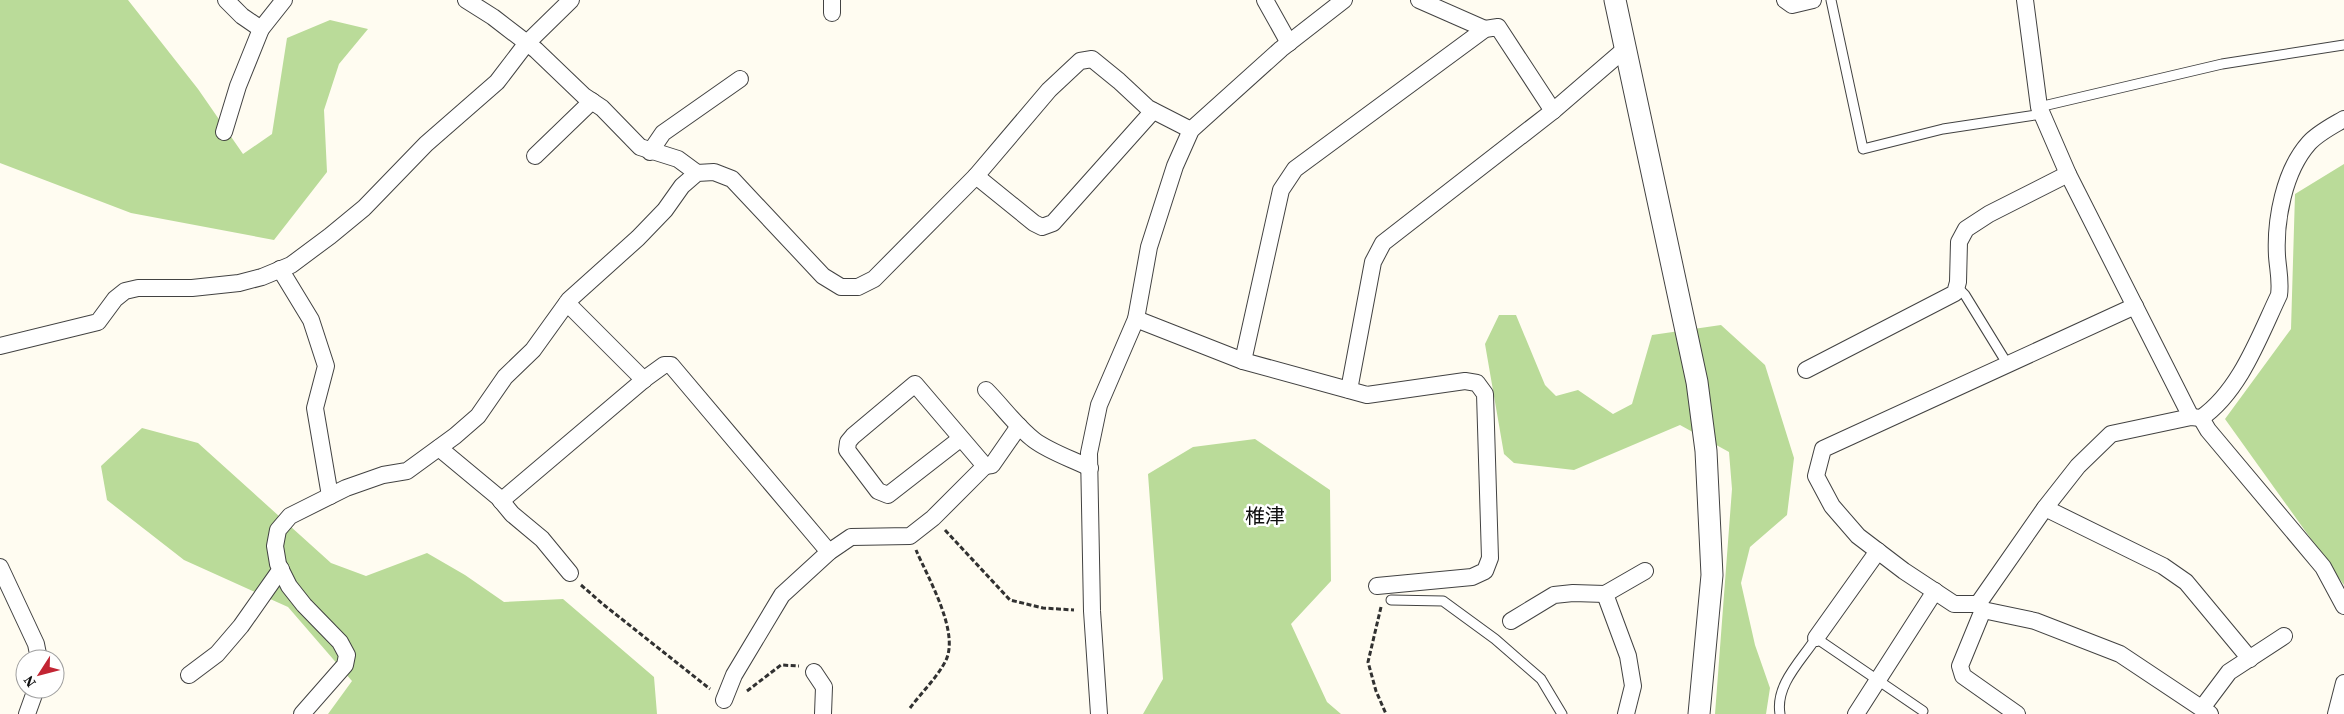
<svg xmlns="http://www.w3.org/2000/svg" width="2344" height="714" font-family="'Source Serif 4','Noto Sans JP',serif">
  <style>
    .forest { fill: #badb99 }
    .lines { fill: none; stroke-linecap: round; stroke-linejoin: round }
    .service-casing { stroke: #424242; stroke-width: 11 }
    .minor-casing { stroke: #424242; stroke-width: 18 }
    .tertiary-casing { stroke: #424242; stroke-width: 23 }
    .path { stroke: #313131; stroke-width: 3; stroke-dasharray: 5 2.5; stroke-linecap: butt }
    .service { stroke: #fff; stroke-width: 9 }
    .minor { stroke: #fff; stroke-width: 16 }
    .tertiary { stroke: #fff; stroke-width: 21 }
    .labels { text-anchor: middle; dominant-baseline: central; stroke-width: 5; stroke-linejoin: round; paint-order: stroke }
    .quarter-label { font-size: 20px; fill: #0f0f0f; stroke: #fff }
  </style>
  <rect width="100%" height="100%" fill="#fffcf1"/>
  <g class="forest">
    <path d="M0 0H128L198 89 243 154 272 134 287 38 330 20 368 29 339 64 324 110 327 172 274 240 131 213 0 163Z"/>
    <path d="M2344 164V585L2225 419 2291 329 2295 194Z"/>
    <path d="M1499 315H1516L1545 385 1556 396 1578 390 1613 414 1632 404 1652 335 1721 325 1765 365 1794 458 1787 515 1750 547 1741 583 1755 645 1770 688 1766 714H1715L1732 489 1729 452 1680 425 1574 470 1514 463 1504 454 1485 344Z"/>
    <path d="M142 428 198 443 331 563 366 576 427 553 465 575 504 602 563 599 654 677 657 714H328L352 681 288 607 184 560 107 500 101 466Z"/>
    <path d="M1255 439 1330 490 1331 581 1291 624 1327 702 1341 714H1143L1163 679 1148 474 1193 447Z"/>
  </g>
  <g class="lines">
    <defs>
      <g id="service">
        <path d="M1831 0 1863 149 1943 129 2042 114"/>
        <path d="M2039 107 2222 64 2344 45"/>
        <path d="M1957 287 1965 295 2008 365"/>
        <path d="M1391 600 1443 601 1495 639 1541 679 1562 714"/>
        <path d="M1780 714C1775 685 1801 661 1816 638L1923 711"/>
      </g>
      <g id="minor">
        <path d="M226 0 242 16 261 29"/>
        <path d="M466 0 493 17 536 50 584 96 602 108 640 147 678 159 697 173"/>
        <path d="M1265 0 1289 43"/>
        <path d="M1419 0 1485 29"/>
        <path d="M1785 0 1792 5 1813 0"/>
        <path d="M2025 0 2039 107 2042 114 2068 174 2191 417"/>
        <path d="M832 13V0"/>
        <path d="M224 132 238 86 261 29 284 0"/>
        <path d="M650 152 663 133 740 79"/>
        <path d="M535 156 592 101"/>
        <path d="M976 176 1034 223 1042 227 1053 223 1153 111"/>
        <path d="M280 269 311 320 326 366 315 408 330 496"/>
        <path d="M567 303 644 380"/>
        <path d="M2135 306 1823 449 1816 476 1832 506 1858 536 1904 571 1954 604H1978L1983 610 2035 621 2120 654 2210 714"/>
        <path d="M1136 319 1243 361 1367 395 1465 381 1477 383 1485 394 1490 558 1485 571 1472 577 1377 586"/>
        <path d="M0 346 98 322 115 299 125 291 138 288H192L239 283 262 277 291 265 330 236 364 208 426 144 497 82 526 44 571 0"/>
        <path d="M1243 361 1281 190 1295 169 1485 29 1498 27 1553 111"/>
        <path d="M1806 370 1955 293 1958 282 1959 242 1966 229 1989 214 2068 174"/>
        <path d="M986 390C1002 406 1016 426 1034 440 1050 452 1072 459 1090 468"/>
        <path d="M1349 390 1373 262 1383 243 1553 111 1625 49"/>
        <path d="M2201 418 2208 430 2323 567 2344 606"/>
        <path d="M960 439 888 495 878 491 847 450 848 442 853 436 915 384 985 466 992 465 1019 426"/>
        <path d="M439 448 498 497 512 514 542 539 570 573"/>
        <path d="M501 501 646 378 664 365H671L829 552"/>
        <path d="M2045 508 2163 566 2186 582 2250 659"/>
        <path d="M0 567 36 644 39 659"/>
        <path d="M1605 594 1628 656 1633 686 1626 714"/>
        <path d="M1978 604 2045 508 2078 466 2111 434 2191 417 2201 418C2240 391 2259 337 2279 295 2281 281 2278 270 2277 256 2275 220 2284 171 2309 143 2318 133 2332 126 2344 119"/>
        <path d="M1983 610 1960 666 1963 676 2017 714"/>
        <path d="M1511 621 1554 595 1573 593 1605 594 1645 571"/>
        <path d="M1816 638 1878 551"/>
        <path d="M814 672 824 687 823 714"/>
        <path d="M189 675 217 654 241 626 281 569"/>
        <path d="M724 700 734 675 782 595 829 552 851 537 910 536 933 518 985 466"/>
        <path d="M2202 708 2229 672 2284 636"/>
        <path d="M27 714 36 689"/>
        <path d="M302 714 345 665 347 655 340 642 304 605 289 586 278 564 275 546 278 530 290 516 346 488 383 475 407 471 455 436 478 416 505 377 533 350 569 300 638 238 665 210 682 186 697 173 714 172 732 179 823 276 841 287H858L874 279 976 176 1049 90 1080 61 1092 59 1119 81 1148 108 1191 130"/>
        <path d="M1099 714 1092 611 1089 453 1099 405 1136 319 1149 247 1175 166 1191 130 1281 49 1344 0"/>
        <path d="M1856 714 1935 591"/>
        <path d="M2336 714 2344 683"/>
      </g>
      <path id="tertiary" d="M1615 0 1697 382 1706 451 1712 575 1699 714"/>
    </defs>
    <use href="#service" class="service-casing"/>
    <use href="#minor" class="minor-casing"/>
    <use href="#tertiary" class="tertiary-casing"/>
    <g class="path">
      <path d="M945 530 1010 600 1043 608 1074 610"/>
      <path d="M581 585 604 605 710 689"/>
      <path d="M1381 607 1368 662 1376 691 1386 714"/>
      <path d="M747 691 781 665 799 666"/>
      <path d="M910 708C921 693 936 679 945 662 961 634 928 578 916 550"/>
    </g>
    <use href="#service" class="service"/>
    <use href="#minor" class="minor"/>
    <use href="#tertiary" class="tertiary"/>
  </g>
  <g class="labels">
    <g class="quarter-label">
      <text x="1265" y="516">椎津</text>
    </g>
  </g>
  <g transform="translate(40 674) rotate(234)"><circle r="24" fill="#ffffff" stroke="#9f9f9f"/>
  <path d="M0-4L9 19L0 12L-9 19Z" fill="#c22533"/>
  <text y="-8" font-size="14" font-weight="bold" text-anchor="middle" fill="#0f0f0f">N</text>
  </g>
</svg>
